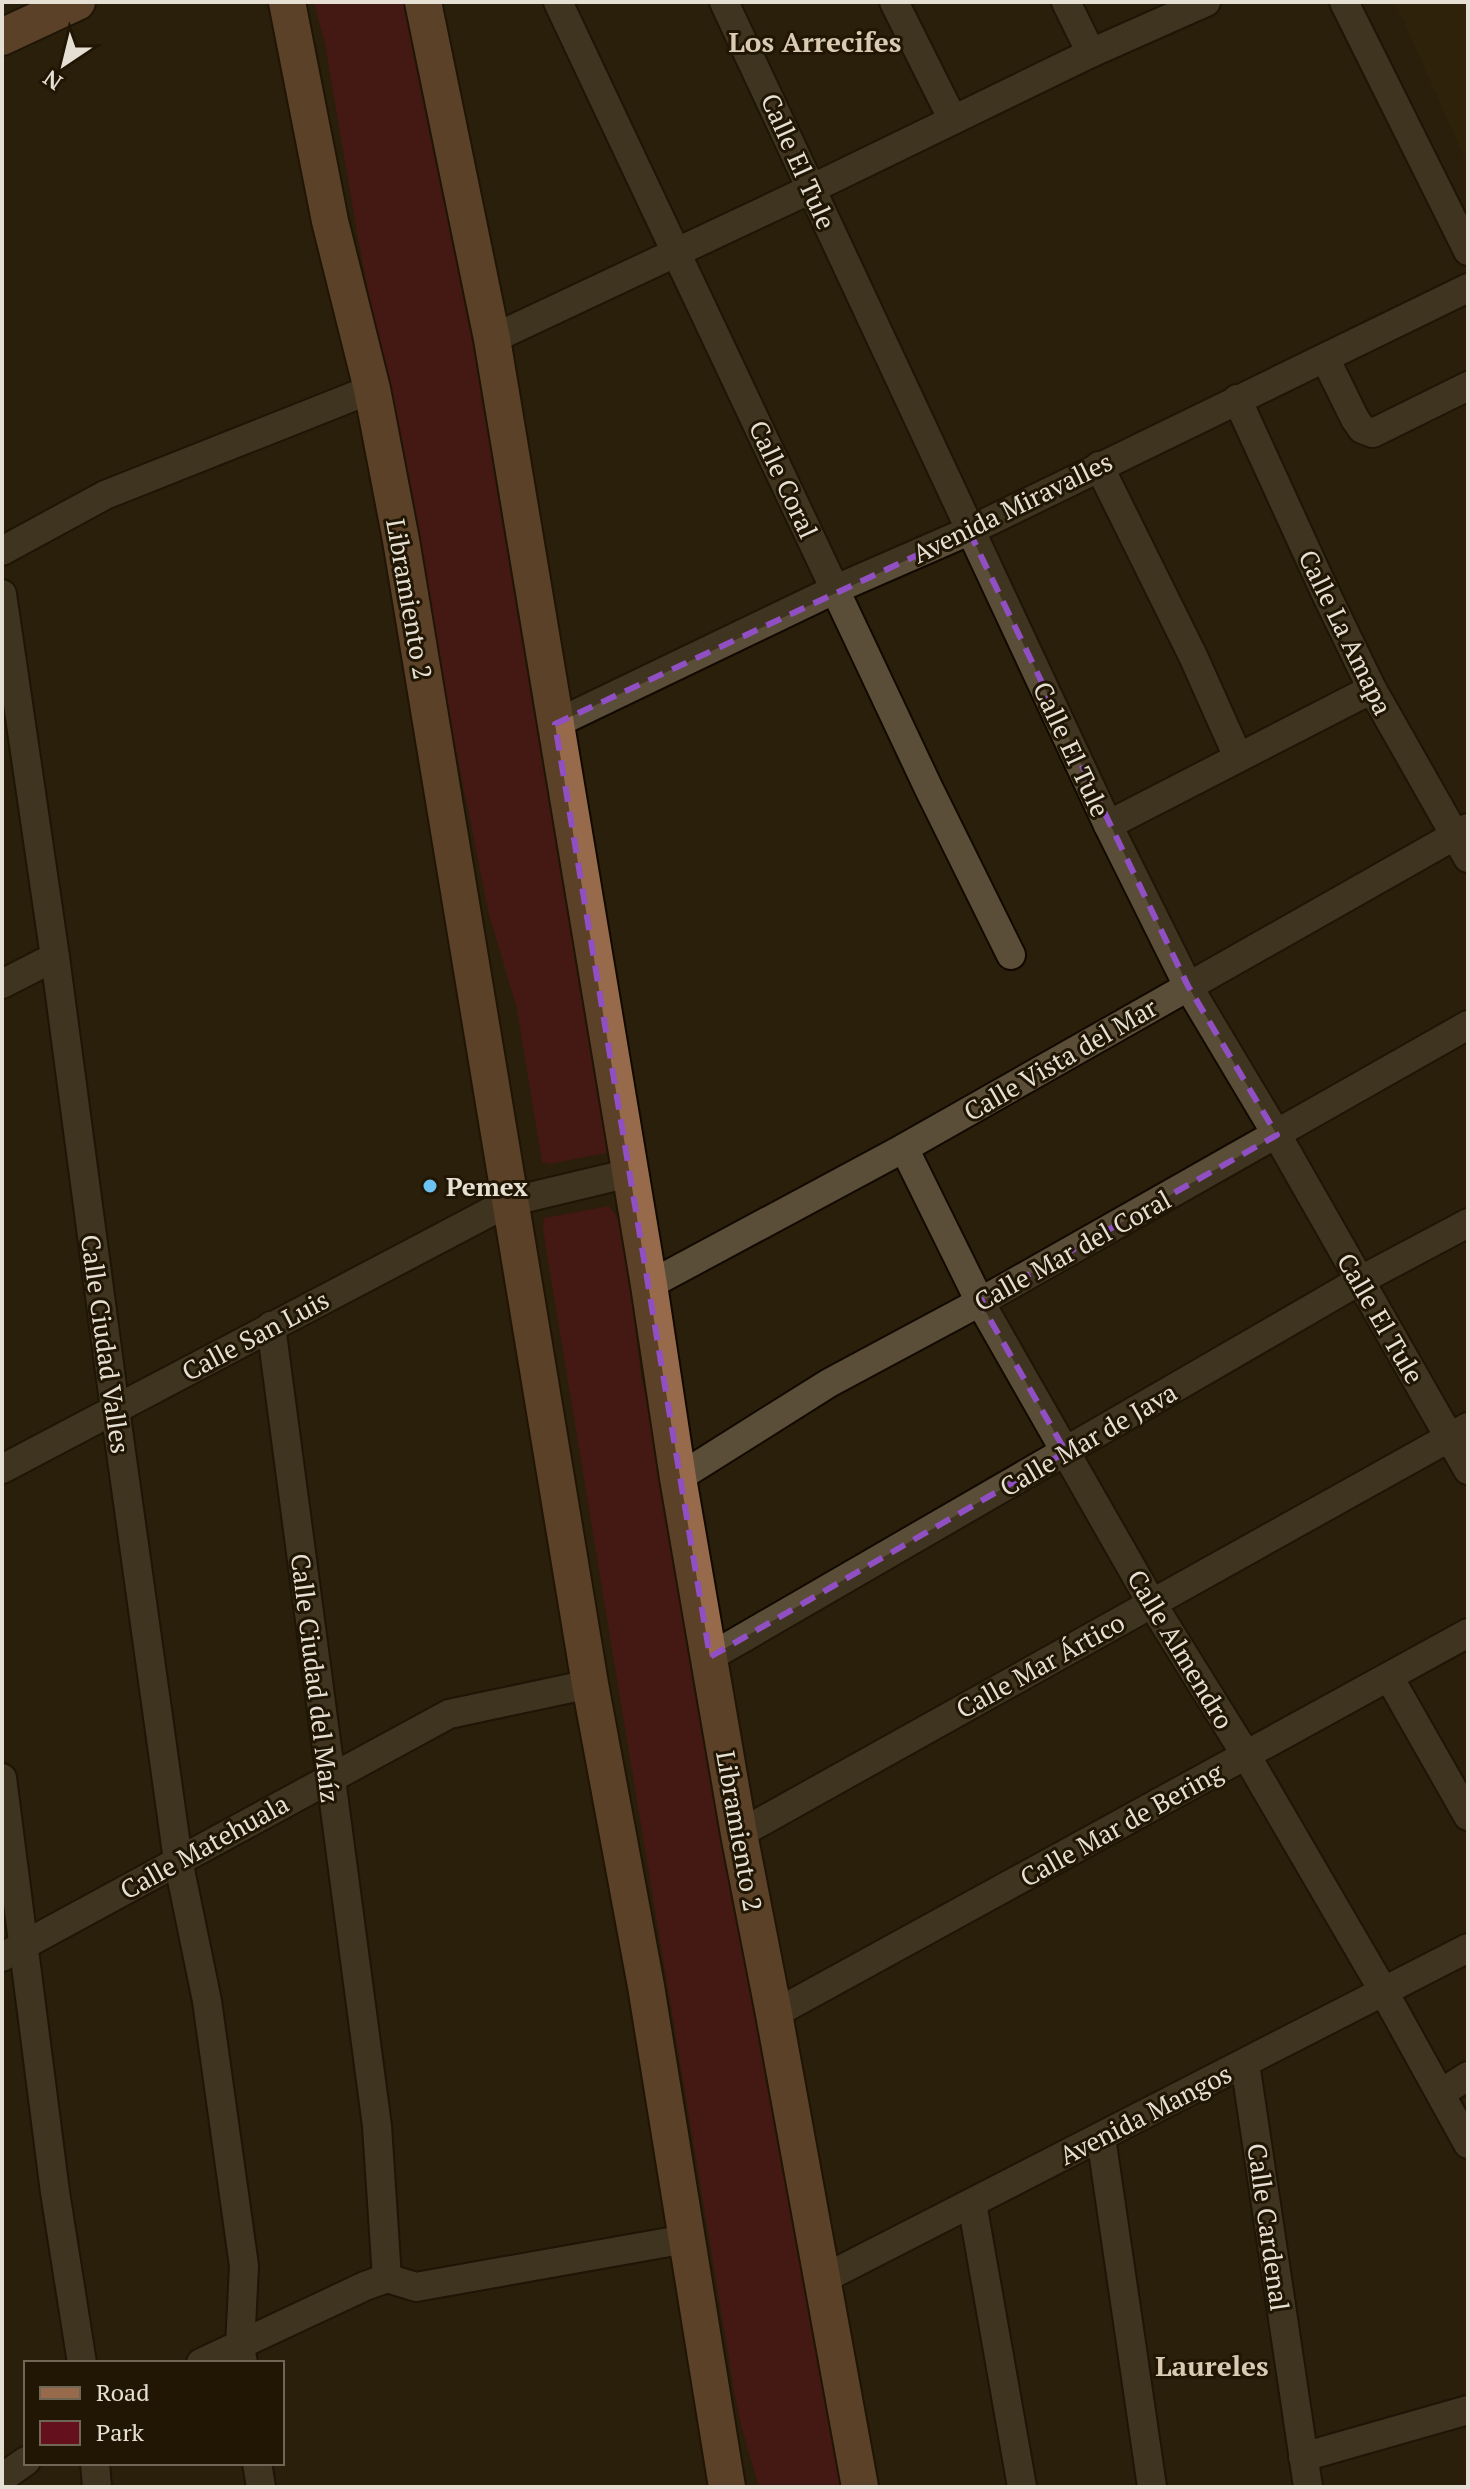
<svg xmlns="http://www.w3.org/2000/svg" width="1470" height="2489" font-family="'PT Serif',serif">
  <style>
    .built { fill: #34260a }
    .green { fill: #64111d }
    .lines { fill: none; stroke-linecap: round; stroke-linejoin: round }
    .minor-casing { stroke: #120900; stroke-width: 32 }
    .major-casing { stroke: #120900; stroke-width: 40 }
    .minor { stroke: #5a4e39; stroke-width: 28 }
    .major { stroke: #966a4b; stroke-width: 36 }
    .marked { fill: none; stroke: #9050c3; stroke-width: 6; stroke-dasharray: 16 10; stroke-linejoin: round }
    .poi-dot { fill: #6cc3f2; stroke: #201603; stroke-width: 3 }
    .labels { text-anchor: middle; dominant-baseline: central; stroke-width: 6; stroke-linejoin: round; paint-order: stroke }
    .street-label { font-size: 26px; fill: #e6dfd3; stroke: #201603 }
    .poi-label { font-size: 26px; font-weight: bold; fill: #e6dfd3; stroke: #201603; text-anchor: start }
    .neighbourhood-label { font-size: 28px; font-weight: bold; fill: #d9cbb3; stroke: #201603 }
  </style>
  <rect width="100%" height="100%" fill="#2a1f0b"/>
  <path class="built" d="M1395 2H1468V166Z"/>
  <g class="green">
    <path d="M314 2H406L449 206 611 1152 550 1164 542 1162 517 1009 489 914 428 611 357 232 325 44Z"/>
    <path d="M609 1206 616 1215 623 1234 642 1382 665 1454 842 2487H759L741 2425 734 2390 543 1229 544 1218Z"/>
  </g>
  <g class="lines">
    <defs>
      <g id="minor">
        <path d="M558 2 929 789 1011 955"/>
        <path d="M724 2 1108 825 1188 986 1277 1135 1468 1470"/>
        <path d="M894 2 953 120"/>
        <path d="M1066 2 1091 53"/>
        <path d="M1344 2 1468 251"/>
        <path d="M492 339 811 189 1091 53 1206 2"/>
        <path d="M1325 358 1355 419 1362 429 1373 433 1468 386"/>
        <path d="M1237 399 1327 596 1372 689 1468 858"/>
        <path d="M1099 466 1193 656 1238 757"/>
        <path d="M2 551 105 495 372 389"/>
        <path d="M2 594 55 957 115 1409 178 1860 207 2001 244 2266 240 2347 243 2363"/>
        <path d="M555 724 836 589 969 531 1468 288"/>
        <path d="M1108 825 1372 689"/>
        <path d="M2 984 55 957"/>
        <path d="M904 1148 980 1302 1151 1602 1246 1755 1384 1992 1468 2144"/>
        <path d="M649 1285 904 1148 1468 828"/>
        <path d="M271 1326 377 2126 387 2278"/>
        <path d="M2 1469 509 1202 630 1173"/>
        <path d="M678 1478 829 1383 980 1302 1468 1025"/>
        <path d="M710 1657 1359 1281 1468 1223"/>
        <path d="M1389 1677 1468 1816"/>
        <path d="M2 1778 55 2192 82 2363"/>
        <path d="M739 1834 1468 1427"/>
        <path d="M2 1957 449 1714 590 1684"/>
        <path d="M774 2014 1468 1633"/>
        <path d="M1245 2063 1308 2487"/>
        <path d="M1441 2093 1468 2076"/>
        <path d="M1101 2137 1152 2487"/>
        <path d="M972 2203 1022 2487"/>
        <path d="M823 2279 1468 1948"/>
        <path d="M201 2363 365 2286 387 2278 416 2287 686 2239"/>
        <path d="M1303 2457 1468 2410"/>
        <path d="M95 2463 97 2487"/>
        <path d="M257 2463 261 2487"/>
        <path d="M2 2478 26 2461"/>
      </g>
      <g id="major">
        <path d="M287 2 330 221 372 389 401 540 590 1684 646 1986 727 2487"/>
        <path d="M423 2 492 339 649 1285 678 1478 739 1834 774 2014 860 2487"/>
        <path d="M2 37 77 2"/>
      </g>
    </defs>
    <use href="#minor" class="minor-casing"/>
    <use href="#major" class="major-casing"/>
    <use href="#minor" class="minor"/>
    <use href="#major" class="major"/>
  </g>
  <path d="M0 0H1470V2489H0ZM969 531 1188 986 1277 1135 980 1302 1066 1452 710 1657 555 724Z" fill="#2a1f0b" fill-opacity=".55" fill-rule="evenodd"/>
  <path class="marked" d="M969 531 1188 986 1277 1135 980 1302 1066 1452 710 1657 555 724Z"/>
  <circle class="poi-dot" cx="430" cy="1186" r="8"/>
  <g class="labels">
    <g class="street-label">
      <text transform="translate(799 161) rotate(66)">Calle El Tule</text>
      <text transform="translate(784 479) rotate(65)">Calle Coral</text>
      <text transform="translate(1012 507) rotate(-26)">Avenida Miravalles</text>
      <text transform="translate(410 599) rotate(80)">Libramiento 2</text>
      <text transform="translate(1346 632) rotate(64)">Calle La Amapa</text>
      <text transform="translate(1072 749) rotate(65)">Calle El Tule</text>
      <text transform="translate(1060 1059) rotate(-30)">Calle Vista del Mar</text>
      <text transform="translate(1072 1250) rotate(-29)">Calle Mar del Coral</text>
      <text transform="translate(1381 1318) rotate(60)">Calle El Tule</text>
      <text transform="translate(255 1335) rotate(-28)">Calle San Luis</text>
      <text transform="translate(106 1344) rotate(82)">Calle Ciudad Valles</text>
      <text transform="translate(1088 1439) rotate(-30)">Calle Mar de Java</text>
      <text transform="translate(1181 1649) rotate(59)">Calle Almendro</text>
      <text transform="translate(1040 1665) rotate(-29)">Calle Mar Ártico</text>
      <text transform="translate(316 1678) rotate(83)">Calle Ciudad del Maíz</text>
      <text transform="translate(1121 1824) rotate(-29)">Calle Mar de Bering</text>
      <text transform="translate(740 1831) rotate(80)">Libramiento 2</text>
      <text transform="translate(204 1846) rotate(-29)">Calle Matehuala</text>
      <text transform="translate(1145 2114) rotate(-27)">Avenida Mangos</text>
      <text transform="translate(1269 2227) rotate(82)">Calle Cardenal</text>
    </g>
    <g class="poi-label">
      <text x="446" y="1186">Pemex</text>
    </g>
    <g class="neighbourhood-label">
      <text x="815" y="41">Los Arrecifes</text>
      <text x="1212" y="2365">Laureles</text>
    </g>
  </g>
  <rect width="1470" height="2489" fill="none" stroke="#e6dfd3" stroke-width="8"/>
  <rect x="24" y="2361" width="260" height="104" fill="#201603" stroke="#6f6656" stroke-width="2"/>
  <rect x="40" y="2387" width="40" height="12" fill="#966a4b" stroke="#6f6656" stroke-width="2"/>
  <text x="96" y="2401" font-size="24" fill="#e6dfd3">Road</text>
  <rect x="40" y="2421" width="40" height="24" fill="#64111d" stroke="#6f6656" stroke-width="2"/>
  <text x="96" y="2441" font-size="24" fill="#e6dfd3">Park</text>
  <g transform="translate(64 64) rotate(215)" stroke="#201603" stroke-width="6" paint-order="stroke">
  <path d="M0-6L14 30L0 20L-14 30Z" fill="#e6dfd3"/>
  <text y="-12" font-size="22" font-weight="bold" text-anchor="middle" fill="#e6dfd3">N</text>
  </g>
</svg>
